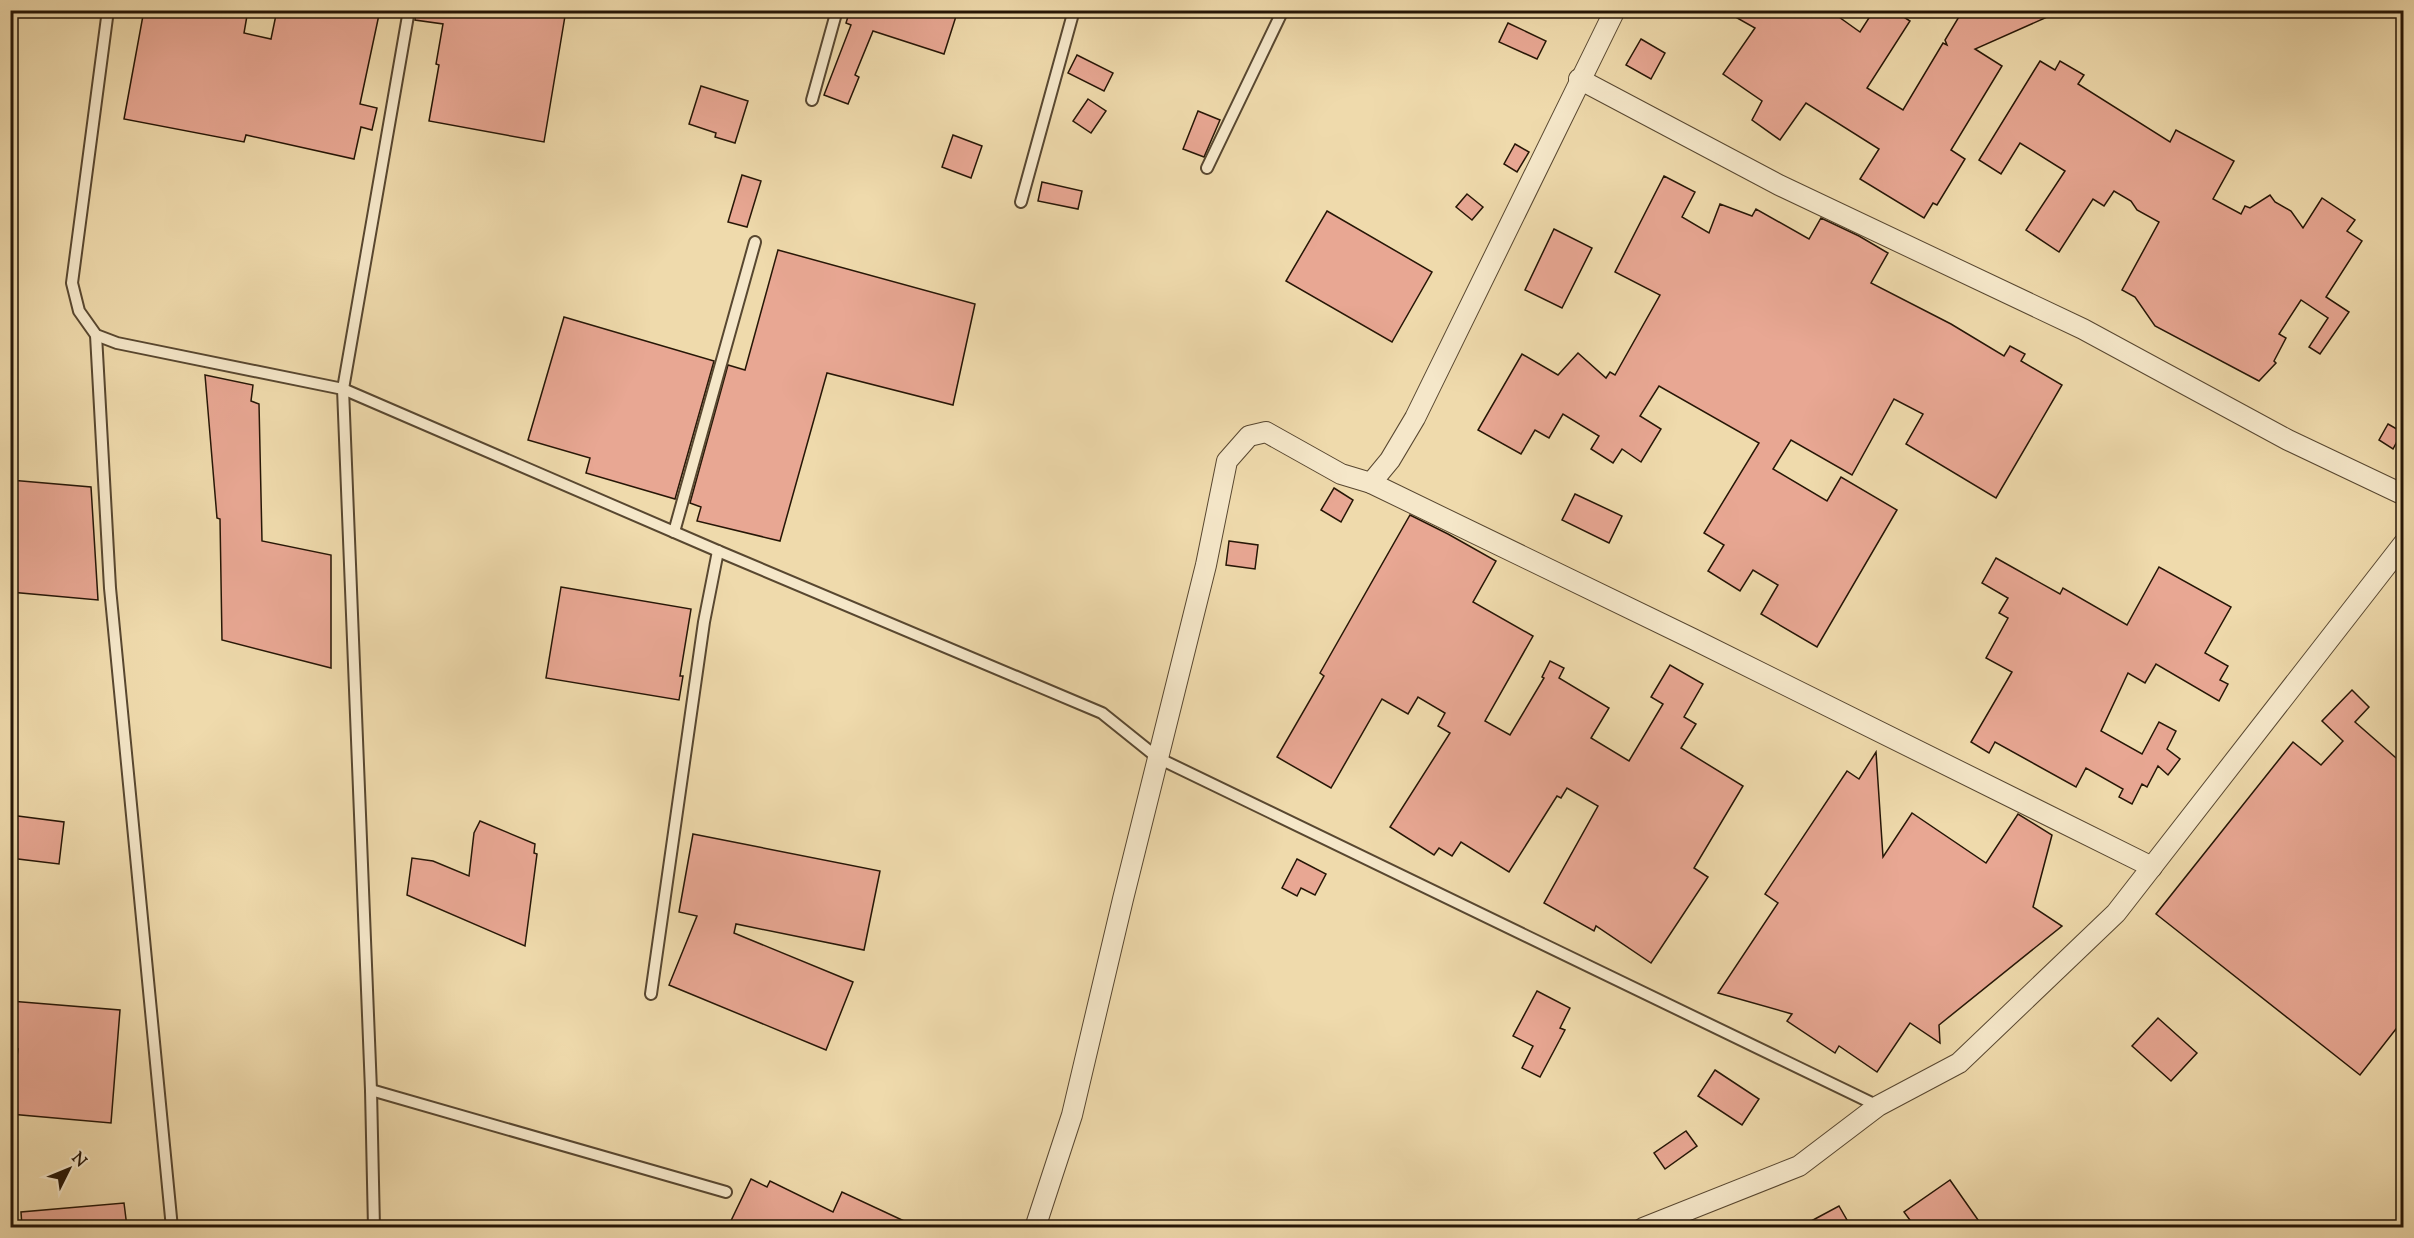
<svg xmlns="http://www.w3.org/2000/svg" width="2414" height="1238" font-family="'Sorts Mill Goudy',serif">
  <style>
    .building { fill: #e8a793; stroke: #261606; stroke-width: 1.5 }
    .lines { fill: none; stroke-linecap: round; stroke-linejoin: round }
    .lane-casing { stroke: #584730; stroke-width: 14 }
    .street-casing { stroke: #584730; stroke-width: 22 }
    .lane { stroke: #f5e7c9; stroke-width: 10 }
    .street { stroke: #f5e7c9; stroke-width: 20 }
  </style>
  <rect width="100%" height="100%" fill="#efdaac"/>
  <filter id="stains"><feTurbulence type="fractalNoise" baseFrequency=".00333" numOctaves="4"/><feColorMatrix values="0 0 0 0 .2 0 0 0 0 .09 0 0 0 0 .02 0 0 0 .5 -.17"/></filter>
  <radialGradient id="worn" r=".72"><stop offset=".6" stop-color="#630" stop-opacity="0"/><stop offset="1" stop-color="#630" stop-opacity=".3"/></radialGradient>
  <g class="building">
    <path d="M144 10H248L244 33 271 39 277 10H380L360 104 377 108 372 130 361 127 354 159 246 135 244 142 124 119Z"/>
    <path d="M416 10H566L544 142 429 121 439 65 436 64 443 24 415 20Z"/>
    <path d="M850 10H958L944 54 873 31 855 75 859 77 848 104 824 95 851 25 846 23Z"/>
    <path d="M1723 10H1829L1860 32 1874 10H1893L1910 21 1867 88 1903 110 1943 43 1947 45 1945 40 1963 10H2063L1975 49 2002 66 1951 150 1965 159 1937 205 1933 203 1924 218 1860 179 1879 149 1806 103 1780 140 1752 120 1762 101 1723 74 1755 28Z"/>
    <path d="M1508 23 1546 41 1537 59 1499 42Z"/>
    <path d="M1641 39 1665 53 1651 79 1626 65Z"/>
    <path d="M1077 55 1113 73 1104 91 1068 73Z"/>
    <path d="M2040 61 2055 70 2060 61 2084 75 2078 84 2170 142 2176 130 2234 161 2213 199 2241 214 2245 206 2250 208 2270 195 2275 202 2291 211 2303 228 2322 198 2355 220 2347 231 2362 241 2326 297 2349 312 2320 354 2309 347 2328 318 2301 300 2279 334 2286 338 2274 361 2276 363 2259 381 2155 326 2135 297 2122 290 2159 222 2137 210 2131 201 2114 191 2104 206 2093 199 2059 252 2026 230 2065 171 2020 143 2001 174 1979 160Z"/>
    <path d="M701 86 748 101 735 143 715 137 716 133 689 124Z"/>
    <path d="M1088 99 1106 111 1091 133 1073 121Z"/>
    <path d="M1198 111 1220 120 1204 157 1183 149Z"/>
    <path d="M953 135 982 146 971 178 942 167Z"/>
    <path d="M1515 144 1529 152 1517 172 1504 164Z"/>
    <path d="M742 175 761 181 747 227 728 222Z"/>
    <path d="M1664 176 1695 192 1682 217 1709 233 1720 204 1752 216 1756 209 1809 239 1821 218 1859 236 1888 253 1871 283 1951 324 2004 356 2010 346 2025 354 2021 361 2062 385 1996 498 1906 444 1923 414 1894 399 1852 475 1791 440 1773 469 1827 501 1841 477 1897 510 1817 647 1761 614 1778 585 1753 570 1740 591 1708 571 1724 545 1704 533 1759 443 1659 386 1640 416 1661 429 1641 462 1622 449 1613 463 1591 449 1599 436 1563 414 1549 438 1535 430 1521 454 1478 430 1522 354 1558 375 1578 353 1606 378 1610 372 1615 375 1660 295 1615 272Z"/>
    <path d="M1042 182 1082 191 1078 209 1038 201Z"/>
    <path d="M1467 194 1483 207 1472 220 1456 207Z"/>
    <path d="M1327 211 1432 272 1392 342 1286 281Z"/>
    <path d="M1554 229 1592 248 1562 308 1525 290Z"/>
    <path d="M778 250 975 304 953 405 827 373 780 541 697 521 701 507 690 503 728 365 745 370Z"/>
    <path d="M564 317 714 361 675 499 586 473 590 458 528 440Z"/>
    <path d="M205 375 253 385 251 401 259 404 262 541 331 555V668L222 640 220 519 217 518Z"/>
    <path d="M2388 424 2402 432 2393 449 2379 440Z"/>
    <path d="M10 480 91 487 98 600 10 592Z"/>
    <path d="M1334 488 1353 500 1341 522 1321 510Z"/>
    <path d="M1575 494 1622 516 1609 543 1562 520Z"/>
    <path d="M1410 515 1448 534 1496 561 1473 602 1533 636 1485 721 1510 735 1544 678 1542 677 1550 661 1564 668 1559 678 1609 708 1591 738 1629 761 1663 704 1651 697 1670 665 1703 684 1684 717 1696 724 1681 748 1743 786 1694 868 1708 877 1651 963 1596 926 1594 931 1544 903 1598 806 1567 788 1561 798 1557 796 1509 872 1461 842 1452 856 1439 848 1434 855 1390 827 1450 733 1438 726 1445 713 1418 697 1408 714 1382 699 1331 788 1277 757 1324 676 1320 673Z"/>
    <path d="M1229 541 1258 545 1255 569 1226 565Z"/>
    <path d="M1996 558 2060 594 2063 588 2127 625 2159 567 2231 607 2205 653 2228 666 2220 680 2228 684 2219 701 2156 664 2145 683 2128 673 2101 731 2142 754 2159 722 2176 731 2167 749 2180 759 2168 775 2158 766 2147 787 2142 784 2132 804 2119 797 2123 789 2086 768 2076 787 1995 742 1989 753 1971 742 2012 672 1986 658 2008 618 1999 613 2008 598 1982 583Z"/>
    <path d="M561 587 691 609 680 676H683L679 700 546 678Z"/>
    <path d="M2352 690 2369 707 2355 722 2403 764V1020L2360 1075 2156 914 2293 742 2321 765 2343 741 2322 721Z"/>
    <path d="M1876 752 1883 857 1912 813 1986 863 2018 814 2052 835 2033 907 2062 926 1939 1025 1940 1043 1910 1023 1877 1072 1839 1046 1835 1053 1787 1021 1792 1014 1718 993 1778 903 1765 894 1847 771 1859 779Z"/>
    <path d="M10 815 64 822 59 864 10 858Z"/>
    <path d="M480 821 535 844 534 853 537 854 525 946 407 895 412 858 433 861 469 876 474 833Z"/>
    <path d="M693 834 880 871 864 950 736 924 734 933 853 982 826 1050 669 985 697 916 679 912Z"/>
    <path d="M1297 859 1326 874 1315 895 1301 888 1297 896 1282 888Z"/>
    <path d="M1537 991 1570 1008 1560 1028 1565 1030 1540 1077 1522 1068 1533 1046 1513 1036Z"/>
    <path d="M10 1001 120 1010 111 1123 10 1114 18 1049 10 1048Z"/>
    <path d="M2158 1018 2197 1053 2171 1081 2132 1046Z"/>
    <path d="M1715 1070 1759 1099 1742 1125 1698 1096Z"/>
    <path d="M1686 1131 1697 1146 1665 1169 1654 1153Z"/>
    <path d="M751 1179 767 1187 770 1181 833 1212 842 1192 917 1227H728Z"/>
    <path d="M1950 1180 1983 1227H1915L1904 1212Z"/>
    <path d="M124 1203 127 1227H22L21 1212Z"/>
    <path d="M1839 1206 1851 1227H1800Z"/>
  </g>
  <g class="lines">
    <defs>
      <g id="lane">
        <path d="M108 10 72 283 79 311 96 335 117 343 343 389 718 551 1102 713 1158 758 1878 1106"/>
        <path d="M812 100 837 10"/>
        <path d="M1207 168 1283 10"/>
        <path d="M1021 202 1074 10"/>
        <path d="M96 335 110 588 172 1228"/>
        <path d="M674 532 755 242"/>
        <path d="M651 994 704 622 718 551"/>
        <path d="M371 1090 726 1192"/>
        <path d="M374 1228 371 1090 343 389 409 10"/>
      </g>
      <g id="street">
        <path d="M1579 79 1779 185 2083 329 2288 440 2404 495"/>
        <path d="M1371 483 1693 639 2152 867"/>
        <path d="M1035 1228 1072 1115 1123 899 1206 565 1227 461 1249 436 1266 432 1341 474 1371 483 1390 460 1415 418 1615 10"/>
        <path d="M1643 1228 1799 1166 1878 1106 1959 1063 2116 913 2404 543"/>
      </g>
    </defs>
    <use href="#lane" class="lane-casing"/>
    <use href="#street" class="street-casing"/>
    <use href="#lane" class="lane"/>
    <use href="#street" class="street"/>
  </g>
  <rect width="2414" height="1238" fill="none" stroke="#efdaac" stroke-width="36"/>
  <rect x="12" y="12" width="2390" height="1214" fill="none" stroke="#261606" stroke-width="3"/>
  <rect x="18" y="18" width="2378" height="1202" fill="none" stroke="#261606" stroke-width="1.5"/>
  <g transform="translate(69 1169) rotate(47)" stroke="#f5e7c9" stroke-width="4.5" paint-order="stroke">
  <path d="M0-4.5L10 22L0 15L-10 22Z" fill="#261606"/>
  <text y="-9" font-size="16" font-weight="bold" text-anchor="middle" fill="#261606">N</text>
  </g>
  <rect width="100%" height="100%" filter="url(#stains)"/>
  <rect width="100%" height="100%" fill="url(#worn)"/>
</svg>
